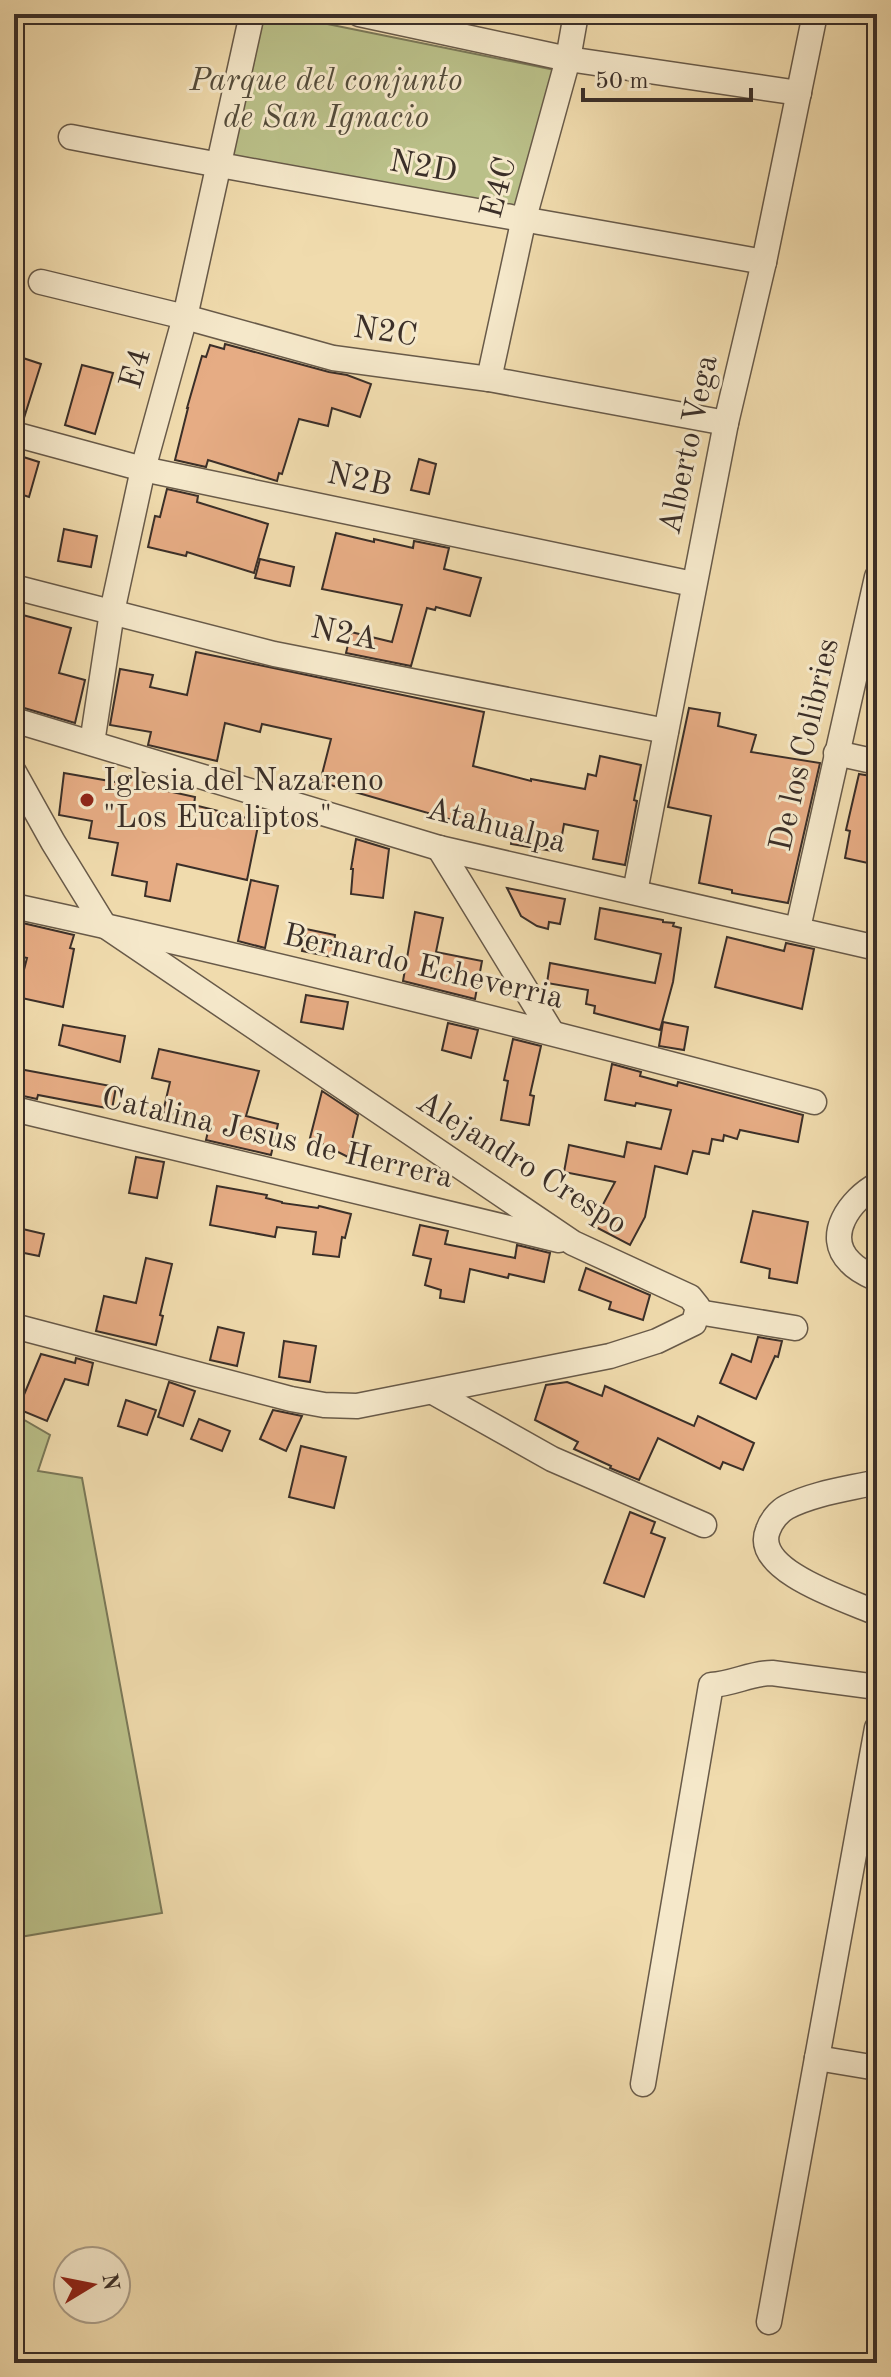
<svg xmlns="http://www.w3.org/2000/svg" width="891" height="2377" font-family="'Old Standard TT',serif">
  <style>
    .green { fill: #bac089; stroke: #7a7858; stroke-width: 2 }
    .building { fill: #e6ac84; stroke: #3b2f28; stroke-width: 2 }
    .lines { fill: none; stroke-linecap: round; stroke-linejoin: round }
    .minor-casing { stroke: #685a49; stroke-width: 27 }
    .minor { stroke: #f5e8ca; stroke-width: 24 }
    .poi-dot { fill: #8f2418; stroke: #f5e8ca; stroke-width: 3 }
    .labels { text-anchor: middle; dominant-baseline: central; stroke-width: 6; stroke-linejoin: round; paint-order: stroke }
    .park-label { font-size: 32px; font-style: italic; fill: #544c3b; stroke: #f5e8ca }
    .street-label { font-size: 32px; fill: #3b2f28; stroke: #f5e8ca }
    .poi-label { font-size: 32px; fill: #3b2f28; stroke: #f5e8ca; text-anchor: start }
  </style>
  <rect width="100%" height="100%" fill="#f0dbad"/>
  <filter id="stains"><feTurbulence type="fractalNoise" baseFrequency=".0025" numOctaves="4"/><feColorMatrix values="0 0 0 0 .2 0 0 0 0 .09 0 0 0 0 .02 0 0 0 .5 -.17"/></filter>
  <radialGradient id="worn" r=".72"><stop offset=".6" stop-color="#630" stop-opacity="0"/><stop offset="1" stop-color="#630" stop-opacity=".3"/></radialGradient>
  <g class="green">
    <path d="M258 14H278L555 70 525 210 228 160Z"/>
    <path d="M14 1414 50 1435 38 1471 82 1478 162 1913 14 1938Z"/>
  </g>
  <g class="building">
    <path d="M225 344 329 372 347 375 371 384 360 417 332 408 328 426 299 419 282 474 279 473 277 481 208 460 206 467 175 460 188 408H187L202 356 206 357 210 345 224 349Z"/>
    <path d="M14 355 41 364 23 421 14 419Z"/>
    <path d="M82 365 113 373 95 434 65 425Z"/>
    <path d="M14 454 39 462 29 497 14 492Z"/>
    <path d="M419 459 436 464 429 494 411 490Z"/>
    <path d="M167 489 198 496 197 502 268 524 254 573 187 552 186 556 148 547 155 516 160 517Z"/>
    <path d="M64 529 97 536 91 567 58 561Z"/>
    <path d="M336 533 374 542V539L413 548 414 541 449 548 444 569 481 578 470 616 436 607 435 610 427 608 411 666 346 653 351 632 392 642 402 605 322 589Z"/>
    <path d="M260 559 294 567 290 586 255 578Z"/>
    <path d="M19 614 71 628 59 673 85 680 75 723 14 705V634Z"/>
    <path d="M196 652 484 712 473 766 531 781V779L585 789 588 774 596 776 600 756 641 765 634 800 637 801 625 865 593 859 598 831 564 824 559 852 511 844 512 837 320 782 331 739 262 724 260 732 225 723 217 761 148 745 151 732 110 725 120 669 153 675 150 687 187 695Z"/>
    <path d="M689 708 720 713 718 726 756 735 751 752 820 763 788 903 732 893V890L699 883 711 816 668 807Z"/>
    <path d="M64 773 127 784 128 779 164 786 163 790 195 797 194 805 259 821 247 880 177 864 170 901 145 896 147 882 112 875 118 843 89 838 92 821 59 815Z"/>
    <path d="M859 774 877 777V865L845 858 850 831 846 830Z"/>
    <path d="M356 839 389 849 383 898 351 894 353 869H351Z"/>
    <path d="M251 880 278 886 265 948 238 941Z"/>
    <path d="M507 888 565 899 560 924 549 922 548 929 537 926 521 916Z"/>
    <path d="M600 908 663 920V922L674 923 673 926 681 928 673 982 660 1030 594 1013 595 1006 586 1004 588 990 547 983 550 963 655 983 661 954 595 939Z"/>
    <path d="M415 912 443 918 436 952 482 961 475 999 403 981Z"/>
    <path d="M14 921 74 935 70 948 74 949 63 1007 17 997 27 958 14 955Z"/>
    <path d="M306 929 335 935 332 957 302 951Z"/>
    <path d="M727 937 784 951 786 943 814 949 802 1009 715 987Z"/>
    <path d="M306 995 348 1002 343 1029 301 1022Z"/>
    <path d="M663 1022 688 1027 684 1050 659 1046Z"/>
    <path d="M448 1023 478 1030 471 1058 442 1050Z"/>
    <path d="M63 1025 125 1036 120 1062 59 1045Z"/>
    <path d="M513 1039 541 1046 530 1095 534 1096 529 1125 501 1120 508 1081 504 1080Z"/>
    <path d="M159 1049 259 1071 246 1116 278 1124 271 1155 206 1140 210 1123 163 1112 170 1082 152 1078Z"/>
    <path d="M612 1064 641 1072 640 1076 677 1086 678 1082 803 1115 798 1142 740 1130 737 1139 724 1135 723 1141 712 1139 709 1154 693 1151 687 1174 655 1166 645 1217 630 1245 592 1225 615 1182 564 1172 569 1145 624 1157 627 1142 661 1149 671 1110 636 1103 635 1106 605 1100Z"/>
    <path d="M14 1068 116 1087 112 1109 38 1095 37 1099 14 1094Z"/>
    <path d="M322 1091 358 1115 348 1157 310 1138Z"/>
    <path d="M136 1157 164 1162 157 1198 129 1193Z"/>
    <path d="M217 1186 267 1195 266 1198 282 1202V1203L318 1208 319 1206 351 1214 345 1238 342 1237 339 1257 313 1254 316 1232 277 1227 275 1237 210 1225Z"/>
    <path d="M753 1211 808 1222 797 1283 769 1278 770 1269 741 1262Z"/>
    <path d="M420 1225 448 1231 445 1244 515 1258 517 1245 550 1253 544 1282 509 1274 508 1278 470 1269 464 1302 440 1298 441 1290 425 1285 431 1259 413 1255Z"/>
    <path d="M14 1227 44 1234 39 1256 14 1251Z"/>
    <path d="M146 1258 172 1264 160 1315 163 1316 156 1345 96 1331 104 1296 136 1303Z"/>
    <path d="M586 1268 650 1295 643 1320 609 1309 611 1302 579 1290Z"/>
    <path d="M218 1327 244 1333 237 1366 210 1360Z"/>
    <path d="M758 1337 782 1341 778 1357 775 1356 756 1399 720 1383 732 1354 751 1362Z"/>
    <path d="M284 1341 316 1346 310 1382 279 1377Z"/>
    <path d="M41 1354 75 1363 76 1358 93 1363 88 1385 65 1379 47 1421 18 1409Z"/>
    <path d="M169 1382 195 1391 183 1426 158 1417Z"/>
    <path d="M567 1382 602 1396 605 1386 694 1426 698 1416 754 1443 743 1470 723 1462 720 1469 658 1438 639 1480 610 1468 611 1466 574 1449 578 1442 535 1420 546 1385Z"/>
    <path d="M126 1400 156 1410 147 1435 118 1426Z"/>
    <path d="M273 1410 302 1416 286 1451 260 1439Z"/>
    <path d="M199 1419 230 1431 222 1451 191 1439Z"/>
    <path d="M301 1446 346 1457 334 1508 289 1497Z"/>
    <path d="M630 1512 655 1522 651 1533 665 1538 644 1597 604 1583Z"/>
  </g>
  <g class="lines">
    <defs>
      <g id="minor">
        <path d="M359 14 568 59 799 93"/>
        <path d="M71 137C302 182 533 220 764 262"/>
        <path d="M41 282 185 317 333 358 489 379 726 423"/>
        <path d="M489 379 524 218 568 59 576 14"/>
        <path d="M14 434 143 469 693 584"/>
        <path d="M14 587 274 654 666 731"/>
        <path d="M14 720 439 848 877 948"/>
        <path d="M92 743 112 612 143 469 185 317 252 14"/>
        <path d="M836 753 877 762"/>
        <path d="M14 772 53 842 104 925 573 1243 690 1297 698 1307 694 1323 657 1341 610 1356 357 1406 324 1405 291 1399 14 1326"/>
        <path d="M439 848 551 1031"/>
        <path d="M635 892 726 423 764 262 815 14"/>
        <path d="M14 906C282 964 549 1031 814 1102"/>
        <path d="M798 928 877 577"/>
        <path d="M14 1109 559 1240"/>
        <path d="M877 1185C851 1199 823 1236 850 1262 857 1270 868 1275 877 1279"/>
        <path d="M698 1312 795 1328"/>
        <path d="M433 1392 552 1459 704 1525"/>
        <path d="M877 1482C848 1489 814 1493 787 1507 779 1511 771 1521 768 1530 751 1571 850 1601 877 1613"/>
        <path d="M817 2058 877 2068"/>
        <path d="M643 2084 711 1685C733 1684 751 1673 772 1673L877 1687"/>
        <path d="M769 2322 877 1728"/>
      </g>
    </defs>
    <use href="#minor" class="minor-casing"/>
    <use href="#minor" class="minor"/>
  </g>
  <circle class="poi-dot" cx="87" cy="800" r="8"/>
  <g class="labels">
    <g class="park-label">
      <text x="326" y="82">Parque del conjunto<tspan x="326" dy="37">de San Ignacio</tspan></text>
    </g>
    <g class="street-label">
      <text transform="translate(423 168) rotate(10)">N2D</text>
      <text transform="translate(500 188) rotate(-75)">E4C</text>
      <text transform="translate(385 333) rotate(8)">N2C</text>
      <text transform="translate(137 369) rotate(-74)">E4</text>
      <text transform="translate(690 445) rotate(-78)">Alberto Vega</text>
      <text transform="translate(359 481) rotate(12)">N2B</text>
      <text transform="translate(344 635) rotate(11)">N2A</text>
      <text transform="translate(806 745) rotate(-77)">De los Colibries</text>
      <text transform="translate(496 827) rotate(14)">Atahualpa</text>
      <text transform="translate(423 968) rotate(13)">Bernardo Echeverria</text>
      <text transform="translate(277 1139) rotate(13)">Catalina Jesus de Herrera</text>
      <text transform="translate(521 1164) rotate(32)">Alejandro Crespo</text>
    </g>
    <g class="poi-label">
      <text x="103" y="782">Iglesia del Nazareno<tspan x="103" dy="37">"Los Eucaliptos"</tspan></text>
    </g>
  </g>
  <rect width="891" height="2377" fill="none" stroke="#f0dbad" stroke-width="48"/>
  <rect x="16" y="16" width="859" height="2345" fill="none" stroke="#3b2f28" stroke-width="4"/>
  <rect x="24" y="24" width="843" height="2329" fill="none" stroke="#3b2f28" stroke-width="2"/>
  <g transform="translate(92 2285) rotate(80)"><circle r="38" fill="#f5e8ca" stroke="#ab9e89" stroke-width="2"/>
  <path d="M0-6L14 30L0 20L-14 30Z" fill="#8f2418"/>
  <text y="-12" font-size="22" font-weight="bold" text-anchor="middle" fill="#3b2f28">N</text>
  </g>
  <path d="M583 88v12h168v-12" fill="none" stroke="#3b2f28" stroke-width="4"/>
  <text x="595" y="88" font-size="24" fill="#3b2f28" stroke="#f5e8ca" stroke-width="6" paint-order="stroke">50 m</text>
  <rect width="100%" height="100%" filter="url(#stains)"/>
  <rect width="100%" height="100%" fill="url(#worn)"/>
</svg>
